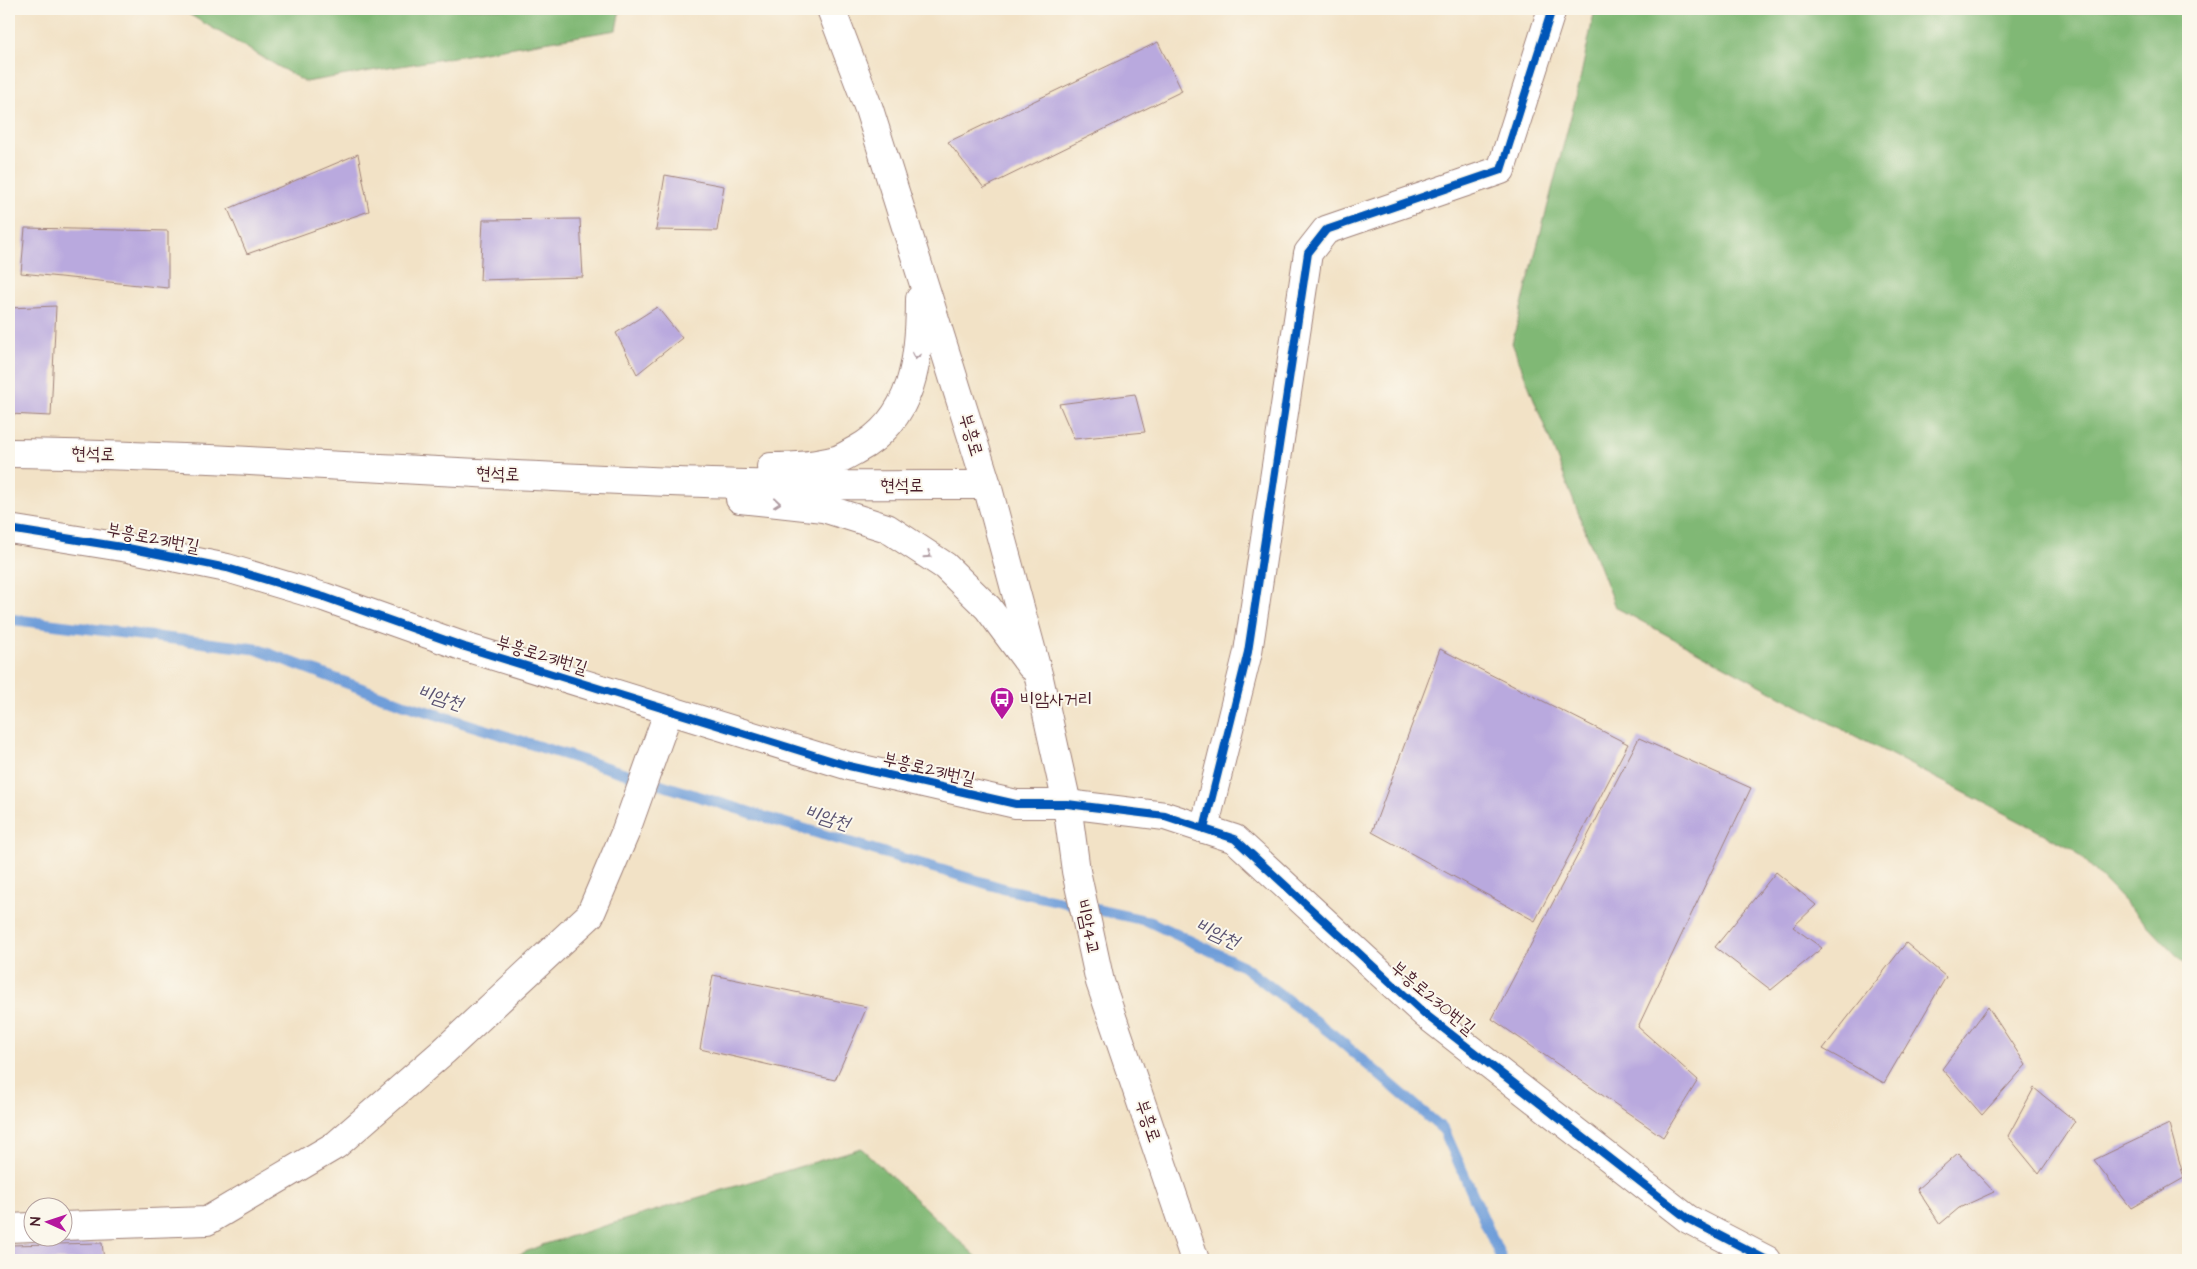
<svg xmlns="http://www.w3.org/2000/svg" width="2197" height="1269" font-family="'Architects Daughter','Poor Story',sans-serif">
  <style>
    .forest { fill: #80b875; stroke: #656c50 }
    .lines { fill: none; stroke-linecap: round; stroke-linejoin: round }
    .stream { stroke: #709ed9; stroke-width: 11 }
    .building { fill: #b9a9de }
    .street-casing { stroke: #9e8078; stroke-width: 30 }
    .secondary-casing { stroke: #9e8078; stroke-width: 30 }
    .street { stroke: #fff; stroke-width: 28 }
    .secondary { stroke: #fff; stroke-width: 28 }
    .cycleway-casing { stroke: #fbf7ec; stroke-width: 11 }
    .cycleway { stroke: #0057b8; stroke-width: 8 }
    .oneway { stroke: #ae9aa0 }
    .labels { text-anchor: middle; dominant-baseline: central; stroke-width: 4; stroke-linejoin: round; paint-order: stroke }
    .street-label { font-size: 18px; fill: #4a1f2b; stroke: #fbf7ec }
    .poi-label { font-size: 18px; fill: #4a1f2b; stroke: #fbf7ec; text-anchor: start }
    .water-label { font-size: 19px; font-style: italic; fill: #595271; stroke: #fbf7ec }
  </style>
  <rect width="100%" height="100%" fill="#fbf7ec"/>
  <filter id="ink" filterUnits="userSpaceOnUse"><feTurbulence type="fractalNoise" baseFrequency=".02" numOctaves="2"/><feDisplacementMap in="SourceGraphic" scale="10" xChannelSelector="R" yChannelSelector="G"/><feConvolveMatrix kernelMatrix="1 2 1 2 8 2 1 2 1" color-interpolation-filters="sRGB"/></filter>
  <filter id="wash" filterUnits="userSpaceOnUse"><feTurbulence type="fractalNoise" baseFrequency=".0096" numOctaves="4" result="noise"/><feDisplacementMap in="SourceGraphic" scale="20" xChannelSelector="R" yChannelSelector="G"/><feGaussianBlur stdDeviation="1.12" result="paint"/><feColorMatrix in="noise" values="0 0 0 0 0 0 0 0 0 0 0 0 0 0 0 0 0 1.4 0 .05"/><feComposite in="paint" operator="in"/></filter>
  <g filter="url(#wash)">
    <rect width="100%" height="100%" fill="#f2e2c6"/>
    <g class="forest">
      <path d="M180 9H620L616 30 305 82Z"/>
      <path d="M1595 9H2188V967L2073 849 1834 725 1615 607 1512 343 1578 89Z"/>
      <path d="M861 1148 980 1260H506L542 1245Z"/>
    </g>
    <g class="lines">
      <path class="stream" d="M9 619 256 649 403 704 774 820 1005 889 1148 921 1243 966 1332 1034 1444 1130 1502 1260"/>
    </g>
    <g id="blocks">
      <g class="building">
        <path d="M1158 42 1182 91 984 188 948 142Z"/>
        <path d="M358 154 369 211 247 254 228 209Z"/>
        <path d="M665 175 724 186 717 231 656 230Z"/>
        <path d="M580 219 583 277 480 280 483 220Z"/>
        <path d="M25 228 168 231V288L21 273Z"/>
        <path d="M56 306 51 416 9 414V308Z"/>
        <path d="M657 307 682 338 637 374 616 333Z"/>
        <path d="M1135 394 1145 432 1074 439 1059 404Z"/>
        <path d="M1440 649 1628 744 1535 921 1372 832Z"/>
        <path d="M1639 738 1751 788 1638 1027 1698 1080 1663 1137 1492 1019Z"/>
        <path d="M1776 872 1816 905 1793 927 1822 948 1771 990 1715 947Z"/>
        <path d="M1906 943 1946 977 1884 1083 1823 1049Z"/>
        <path d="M713 975 867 1007 835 1080 700 1049Z"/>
        <path d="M1988 1007 2026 1065 1982 1115 1942 1069Z"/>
        <path d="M2034 1088 2075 1121 2039 1174 2008 1136Z"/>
        <path d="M2169 1124 2184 1178 2131 1208 2094 1160Z"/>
        <path d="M1958 1153 1994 1192 1959 1208 1940 1224 1917 1189Z"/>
        <path d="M102 1243 104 1260H10L9 1251V1245Z"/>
      </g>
    </g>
  </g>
  <g filter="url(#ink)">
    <use href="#blocks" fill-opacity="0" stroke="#9e8078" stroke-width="1"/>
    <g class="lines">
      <defs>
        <g id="street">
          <path d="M9 529 128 548 227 568 324 597 465 647 849 766 1016 804H1067L1165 816 1235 839 1425 1014 1688 1219 1767 1260"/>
          <path d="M1204 829 1248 652 1308 253 1326 230 1501 170 1552 9"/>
          <path d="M62 1226 207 1221 336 1145 444 1051 590 915 625 833 669 710"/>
          <path d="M9 1228 32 1227"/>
        </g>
        <g id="secondary">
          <path d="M831 9 869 109 987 485 1039 678 1067 804 1076 871 1100 982 1195 1260"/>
          <path d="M9 453C255 456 500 479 746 484 826 486 907 485 987 485"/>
          <path d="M771 467C793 467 814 466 836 460 843 458 850 453 856 450 914 419 920 358 920 299"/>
          <path d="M740 499 823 508 887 528 945 566 988 608 1031 666"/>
        </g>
      </defs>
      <use href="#street" class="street-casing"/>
      <use href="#secondary" class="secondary-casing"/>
      <use href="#street" class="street"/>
      <use href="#secondary" class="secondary"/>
      <defs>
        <g id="cycleway">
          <path d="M9 529 128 548 227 568 324 597 465 647 849 766 1016 804H1067L1165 816 1235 839 1425 1014 1688 1219 1767 1260"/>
          <path d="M1204 829 1248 652 1308 253 1326 230 1501 170 1552 9"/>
        </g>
      </defs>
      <use href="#cycleway" class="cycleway-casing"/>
      <use href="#cycleway" class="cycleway"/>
    </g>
    <defs><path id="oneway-chevron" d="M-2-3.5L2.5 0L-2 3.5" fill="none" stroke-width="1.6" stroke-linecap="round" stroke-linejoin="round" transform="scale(1.25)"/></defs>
    <g class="oneway">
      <use href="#oneway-chevron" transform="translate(916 356) rotate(101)"/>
      <use href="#oneway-chevron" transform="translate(777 503) rotate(6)"/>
      <use href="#oneway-chevron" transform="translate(928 555) rotate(34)"/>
    </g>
  </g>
  <defs>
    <symbol id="bus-pin" viewBox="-11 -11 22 30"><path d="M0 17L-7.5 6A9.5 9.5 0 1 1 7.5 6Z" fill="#b5179e" stroke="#fbf7ec"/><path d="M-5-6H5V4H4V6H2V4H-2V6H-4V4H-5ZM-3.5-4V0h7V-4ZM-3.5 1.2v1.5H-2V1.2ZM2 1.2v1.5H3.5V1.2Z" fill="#fff"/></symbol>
  </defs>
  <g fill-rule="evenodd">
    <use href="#bus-pin" x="988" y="685" width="28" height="38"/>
  </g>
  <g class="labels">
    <g class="street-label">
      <text transform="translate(971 435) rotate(73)">부흥로</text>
      <text transform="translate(93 454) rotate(1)">현석로</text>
      <text transform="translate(498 474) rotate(2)">현석로</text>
      <text x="902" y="485">현석로</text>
      <text transform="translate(153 538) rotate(11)">부흥로231번길</text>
      <text transform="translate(542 655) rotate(17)">부흥로231번길</text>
      <text transform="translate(929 769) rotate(13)">부흥로231번길</text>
      <text transform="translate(1088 927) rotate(78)">비암4교</text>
      <text transform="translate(1433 998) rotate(40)">부흥로230번길</text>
      <text transform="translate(1148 1121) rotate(71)">부흥로</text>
    </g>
    <g class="poi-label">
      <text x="1020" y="699">비암사거리</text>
    </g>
    <g class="water-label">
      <text transform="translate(440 698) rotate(17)">비암천</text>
      <text transform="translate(827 818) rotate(17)">비암천</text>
      <text transform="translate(1217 934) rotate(25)">비암천</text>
    </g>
  </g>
  <rect width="2197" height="1269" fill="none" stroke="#fbf7ec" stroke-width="30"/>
  <g transform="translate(48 1222) rotate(273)"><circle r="24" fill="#fbf7ec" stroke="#b4a19f"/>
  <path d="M0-4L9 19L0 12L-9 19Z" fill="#b5179e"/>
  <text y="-8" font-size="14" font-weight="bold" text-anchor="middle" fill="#4a1f2b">N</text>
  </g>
</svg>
